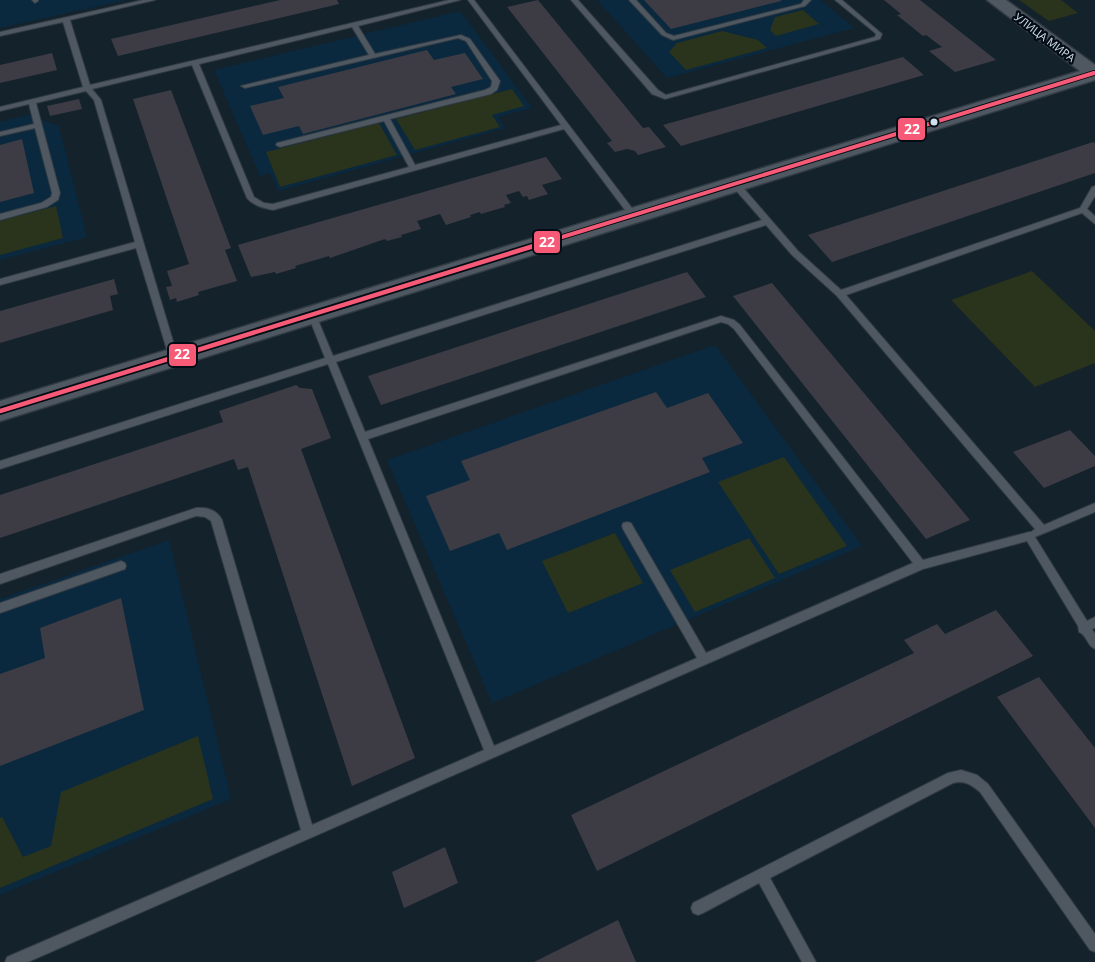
<svg xmlns="http://www.w3.org/2000/svg" width="1095" height="962" font-family="'Open Sans',sans-serif">
  <style>
    .built { fill: #0a293e }
    .green { fill: #2a331c }
    .building { fill: #3d3c44 }
    .lines { fill: none; stroke-linecap: round; stroke-linejoin: round }
    .service-casing { stroke: #313b44; stroke-width: 2 }
    .tertiary-casing { stroke: #313b44; stroke-width: 3 }
    .service { fill: #4f5861; fill-rule: evenodd }
    .tertiary { fill: #4f5861; fill-rule: evenodd }
    .bus-1-far1-casing { stroke: #030c14; stroke-width: 6 }
    .bus-1-casing { stroke: #030c14; stroke-width: 8 }
    .bus-1-far1 { stroke: #f75a77; stroke-width: 4 }
    .bus-1 { stroke: #f75a77; stroke-width: 4.5 }
    .bus-dot { fill: #d1e0ed; stroke: #030c14; stroke-width: 2 }
    .labels { text-anchor: middle; dominant-baseline: central; stroke-width: 4.5; stroke-linejoin: round; paint-order: stroke }
    .far-street-label { font-size: 11px; fill: #d1e0ed; stroke: #030c14 }
    .line-badge { stroke: #030c14; stroke-width: 2 }
    .badge-label { font-size: 14px; text-anchor: middle; font-weight: bold; fill: #fff }
  </style>
  <rect width="100%" height="100%" fill="#14222c"/>
  <g class="built">
    <path d="M0 0H126L0 28Z"/>
    <path d="M597 0H821L854 28 667 78Z"/>
    <path d="M460 11 532 108 498 117 505 128 278 191 270 173 260 176 214 70Z"/>
    <path d="M27 115 59 126 87 237 0 260V122Z"/>
    <path d="M715 345 862 546 492 703 387 460Z"/>
    <path d="M169 540 231 799 0 895V599Z"/>
  </g>
  <g class="green">
    <path d="M1019 0H1061L1078 13 1049 21Z"/>
    <path d="M803 10 819 24 776 36 770 30 775 17Z"/>
    <path d="M722 31 758 40 767 48 686 70 669 52 677 43Z"/>
    <path d="M512 89 524 106 492 115 500 127 415 150 396 119Z"/>
    <path d="M379 123 397 155 280 187 266 152Z"/>
    <path d="M56 206 63 238 0 255V221Z"/>
    <path d="M1032 271 1095 331V363L1035 387 951 300Z"/>
    <path d="M784 457 847 546 779 574 718 482Z"/>
    <path d="M615 533 643 583 568 613 542 561Z"/>
    <path d="M749 538 775 578 695 612 670 570Z"/>
    <path d="M198 736 213 799 0 888V818L2 817 23 857 51 846 61 792Z"/>
  </g>
  <g class="building">
    <path d="M280 0H337L339 4 118 56 111 39Z"/>
    <path d="M538 0 643 128 649 127 666 147 638 155 635 151 627 149 615 152 607 143 612 141 507 7Z"/>
    <path d="M644 0H781V1L671 29Z"/>
    <path d="M884 0H920L996 60 955 72 929 51 942 47 926 35 923 36 897 15 901 14Z"/>
    <path d="M427 50 434 60 465 53 483 79 451 87 456 94 303 134 299 126 263 135 250 106 284 98 278 87Z"/>
    <path d="M52 53 57 70 0 83V65Z"/>
    <path d="M903 57 924 75 681 146 663 125Z"/>
    <path d="M171 90 231 248 225 250 237 281 198 292 199 295 177 302 176 298 170 300 166 287 172 286 167 271 189 264 133 99Z"/>
    <path d="M79 99 82 109 50 116 47 106Z"/>
    <path d="M22 139 34 193 0 202V145Z"/>
    <path d="M1093 142 1095 143V173L832 262 808 235Z"/>
    <path d="M546 157 562 179 542 185 548 194 529 200 527 196 523 197 519 191 506 195 511 203 504 205 505 207 481 214 480 212 470 215 471 217 446 225 440 214 417 221 421 229 401 235 402 237 387 241 385 239 330 258 329 256 295 266 296 268 276 274 275 272 251 277 238 245Z"/>
    <path d="M687 272 706 297 381 405 368 376Z"/>
    <path d="M114 279 118 294 110 296 113 310 0 343V311Z"/>
    <path d="M772 283 970 520 926 539 733 296Z"/>
    <path d="M296 385 300 388 312 389 331 438 301 449 415 758 352 786 248 467 238 470 234 459 0 538V495L223 422 219 411Z"/>
    <path d="M656 392 667 408 708 393 743 443 702 458 710 472 507 550 499 533 450 551 426 496 470 480 461 461Z"/>
    <path d="M1070 430 1095 456V466L1044 488 1013 452Z"/>
    <path d="M121 598 144 710 0 766V674L45 658 40 628Z"/>
    <path d="M996 610 1033 656 597 871 571 815 914 653 904 640 937 624 945 634Z"/>
    <path d="M1039 677 1095 748V828L997 697Z"/>
    <path d="M445 847 458 883 404 908 392 872Z"/>
    <path d="M618 920 636 962H534Z"/>
  </g>
  <g class="lines">
    <defs>
      <g id="service">
        <path d="M32 0H38V1L35 3Z"/>
        <path d="M143 0H155L70 20 90 85 449 0H460L358 26 375 54 461 35 470 39 500 81 497 90 491 94 390 119 415 165 561 125 468 0H474L638 216 637 218H631L564 129 273 210C263 208 254 206 247 198L192 65 92 89 101 100 178 358 176 360H170L136 248 0 285V279L135 242 94 100 86 91 36 103 60 193 58 200 47 207 0 220V214L41 203 51 197 52 193 35 128 0 136V132L34 124 29 104 0 111V107L83 87 63 22 0 36V32ZM352 27 369 55 241 86 245 88 458 38 466 41 492 81 491 87 485 90 277 143 276 145 280 147 384 121 409 167 273 204 264 203 254 197 199 64Z"/>
        <path d="M571 0H578L658 90 666 95 875 37 876 34 874 32 835 0H842L882 34 880 39 665 99 652 94Z"/>
        <path d="M629 0H636L666 33 674 36 801 4 804 0H811L805 6 673 40 662 35Z"/>
        <path d="M736 182 739 183 798 251 841 290 1080 208 1092 187 1095 186V196L1087 209 1095 216V224L1082 213 846 295 1044 525 1095 503V512L1035 537 1087 621 1095 617V628L1092 629 1095 634V649C1087 646 1087 635 1079 632L1078 626 1027 541 923 569 28 962H5L7 957 301 830 211 521 205 517 196 516 0 584V574L196 508C207 507 217 510 222 520L312 825 484 750 328 364 0 469V461L325 358 308 315 309 313 312 312 316 315 333 356 762 220 733 187V183ZM766 225 792 255 837 296 1035 529 1031 532H1029L923 560 740 325 734 320 721 316 365 432 336 362ZM721 322 728 324 734 329 913 563 706 653 631 523 627 522 623 523 622 526 623 529 697 658 494 746 368 439Z"/>
        <path d="M121 561 125 563 126 566 125 569 0 613V603Z"/>
        <path d="M961 770 977 775 988 784 1095 934V952L1090 950 980 792C971 785 965 780 953 783L770 878 816 962H802L759 883 703 913 698 915 693 913 691 908 693 903 948 773Z"/>
      </g>
      <path id="tertiary" d="M987 0H1006L1095 65V80L0 421V401L1080 71Z"/>
    </defs>
    <use href="#service" class="service-casing"/>
    <use href="#tertiary" class="tertiary-casing"/>
    <use href="#service" class="service"/>
    <use href="#tertiary" class="tertiary"/>
    <defs>
      <path id="bus-1-far1" d="M533 246 1094 73"/>
      <path id="bus-1" d="M0 411 537 245"/>
    </defs>
    <use href="#bus-1-far1" class="bus-1-far1-casing"/>
    <use href="#bus-1" class="bus-1-casing"/>
    <use href="#bus-1-far1" class="bus-1-far1"/>
    <use href="#bus-1" class="bus-1"/>
  </g>
  <circle class="bus-dot" cx="934" cy="122" r="4.5"/>
  <g class="labels">
    <g class="far-street-label">
      <text transform="translate(1045 37) rotate(37)">УЛИЦА МИРА</text>
    </g>
  </g>
  <g class="line-badge">
    <rect x="897" y="117" width="29" height="24" rx="5" fill="#f75a77"/>
    <rect x="533" y="230" width="28" height="24" rx="5" fill="#f75a77"/>
    <rect x="168" y="343" width="29" height="24" rx="5" fill="#f75a77"/>
  </g>
  <g class="badge-label">
    <text x="912" y="134">22</text>
    <text x="547" y="247">22</text>
    <text x="182" y="359">22</text>
  </g>
</svg>
